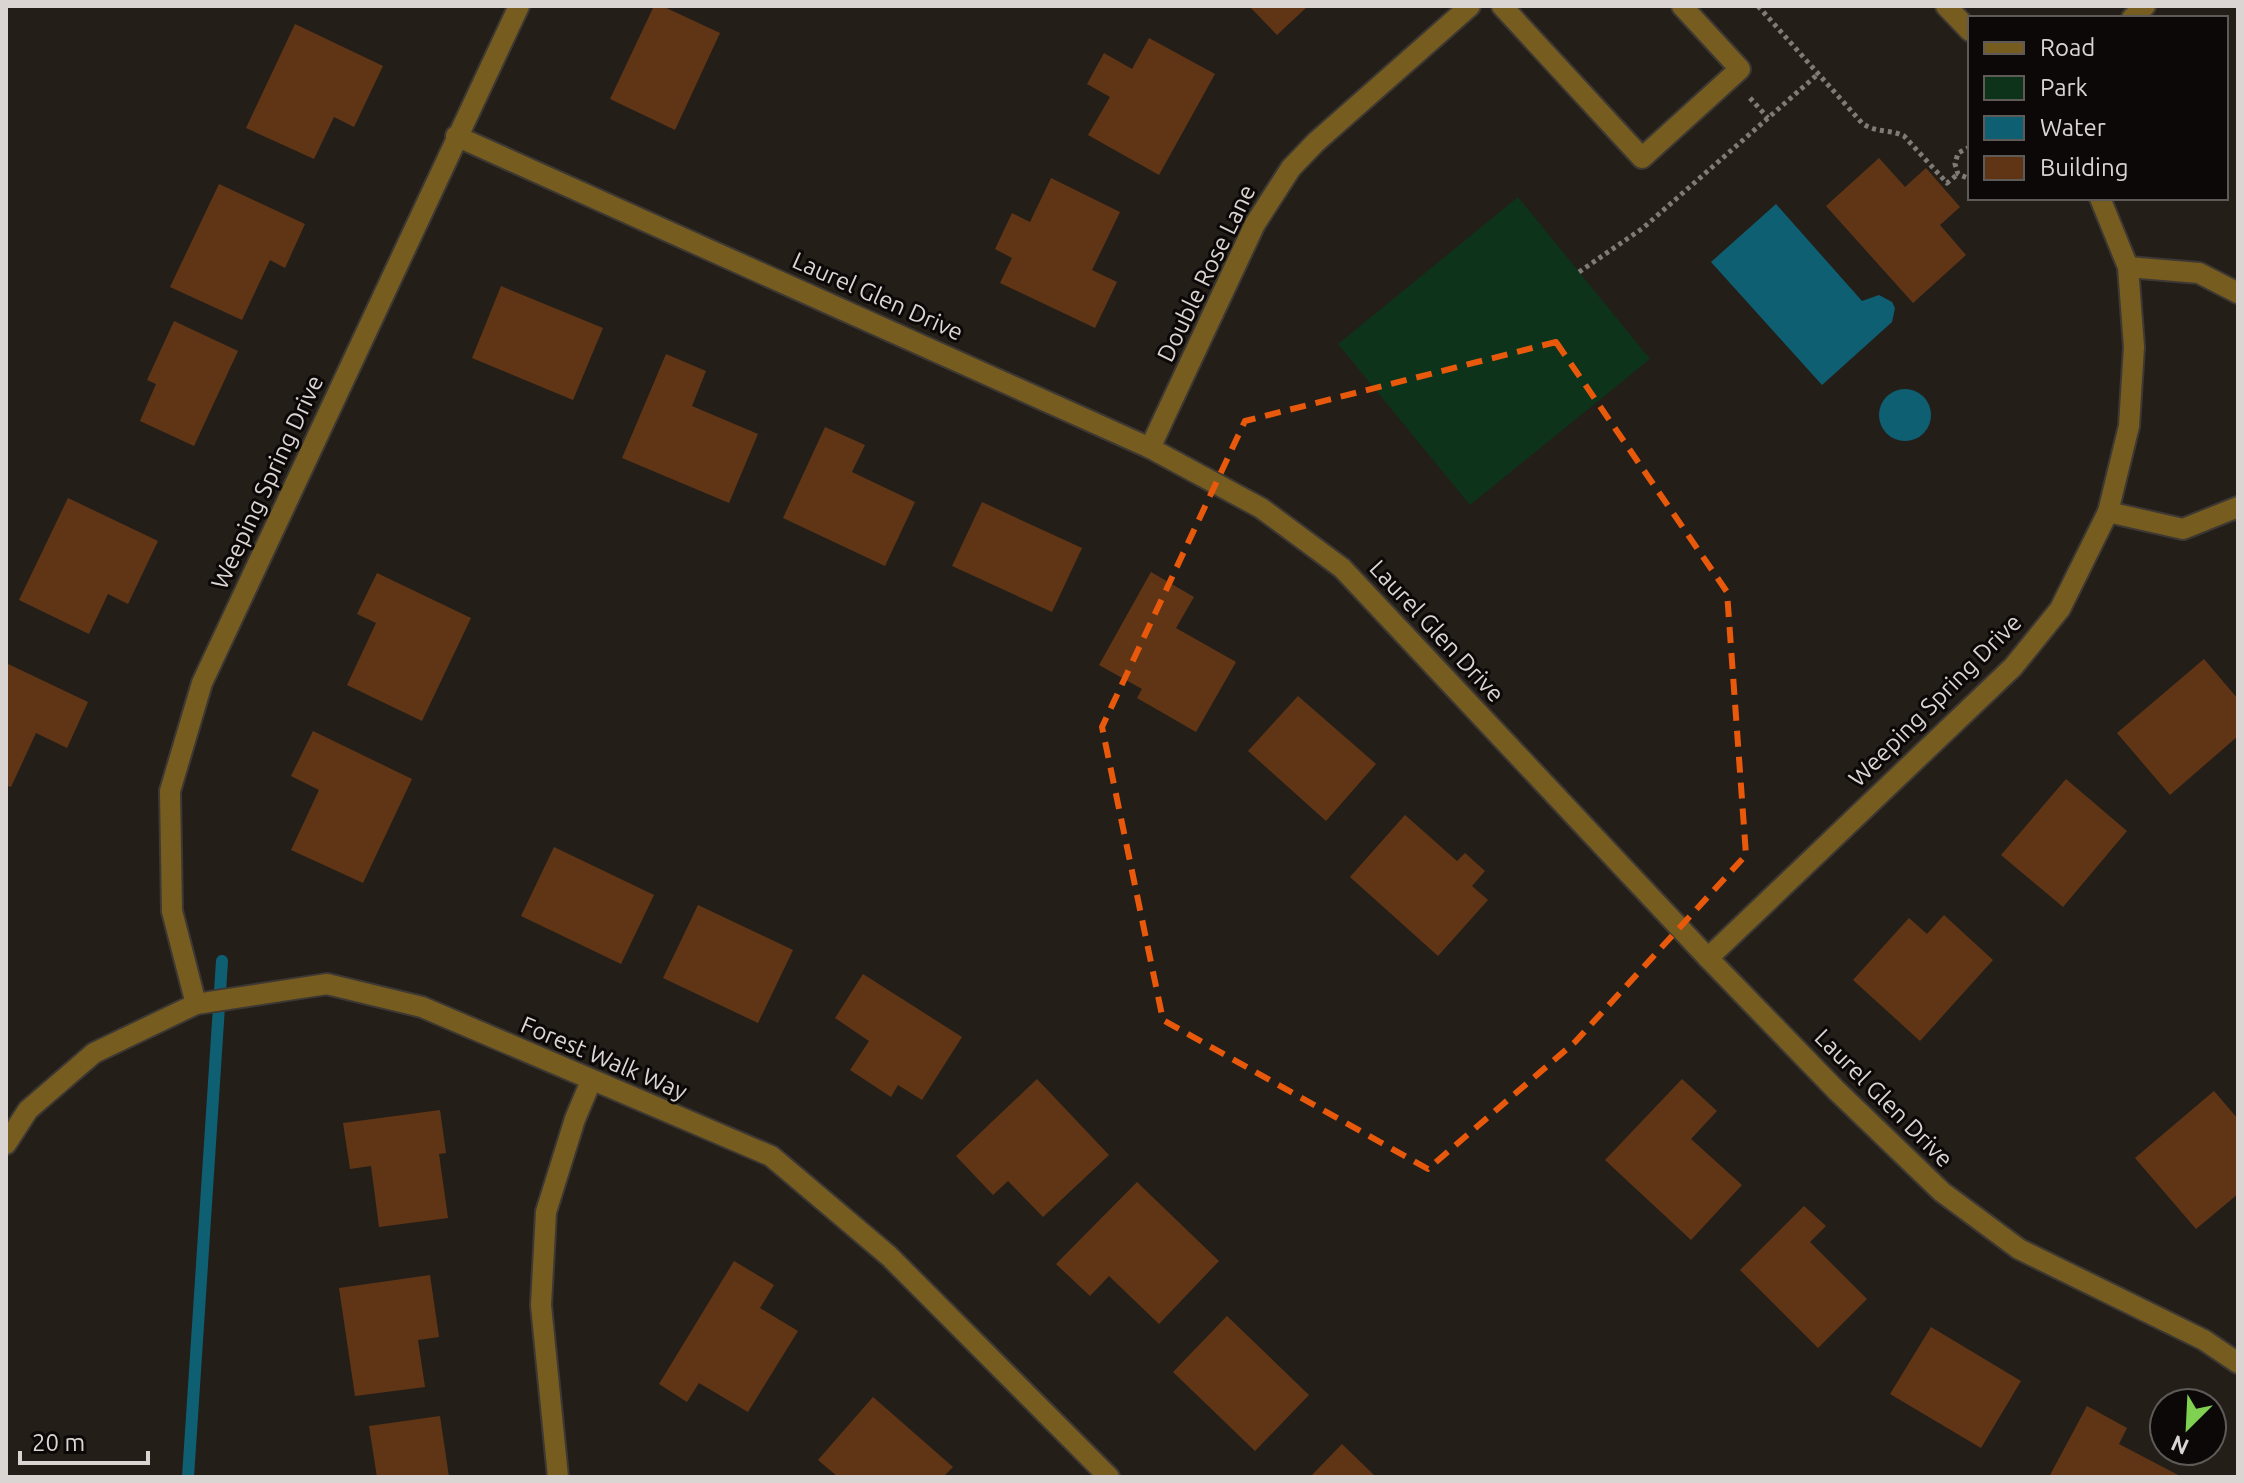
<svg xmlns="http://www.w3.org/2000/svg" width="2244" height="1483" font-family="Ubuntu,sans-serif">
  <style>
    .green { fill: #0d331b }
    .water { fill: #0f5f72 }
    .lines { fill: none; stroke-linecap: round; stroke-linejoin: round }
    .stream { stroke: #0f5f72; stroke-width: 12 }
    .building { fill: #603515 }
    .minor-casing { stroke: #3d3833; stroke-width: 24 }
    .path { stroke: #807b77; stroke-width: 5; stroke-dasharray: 4 4; stroke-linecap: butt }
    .minor { stroke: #765c1f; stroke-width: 20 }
    .marked { fill: none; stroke: #e8590c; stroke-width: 6; stroke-dasharray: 16 10; stroke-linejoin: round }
    .labels { text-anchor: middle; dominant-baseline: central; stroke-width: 6; stroke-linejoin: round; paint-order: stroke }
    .street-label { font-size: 24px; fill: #dad5d2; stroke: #0b0807 }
  </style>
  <rect width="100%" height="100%" fill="#241e19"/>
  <path class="green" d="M1518 197 1650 359 1470 505 1338 344Z"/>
  <g class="water">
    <path d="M1776 204 1862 301 1879 295 1892 302 1895 308 1892 322 1822 385 1711 262Z"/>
    <circle cx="1905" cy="415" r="26"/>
  </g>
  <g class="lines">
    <path class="stream" d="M188 1477 222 961"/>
  </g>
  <g class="building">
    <path d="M654 6H662L720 33 675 130 610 99Z"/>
    <path d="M1249 6H1308L1277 35Z"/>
    <path d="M295 24 383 66 354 127 334 117 314 159 246 128Z"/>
    <path d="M1149 38 1215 74 1159 175 1088 135 1110 97 1087 84 1104 53 1132 69Z"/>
    <path d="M1879 158 1905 187 1926 168 1960 207 1940 225 1966 255 1913 303 1826 206Z"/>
    <path d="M1051 178 1120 212 1092 270 1117 282 1095 328 1000 283 1012 258 995 249 1012 213 1030 222Z"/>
    <path d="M219 184 305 224 285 268 270 260 242 320 170 287Z"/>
    <path d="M501 286 603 328 573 400 472 358Z"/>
    <path d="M174 321 238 351 194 446 140 421 156 384 147 380Z"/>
    <path d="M666 354 706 371 692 406 758 434 729 503 622 458Z"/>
    <path d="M825 427 865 445 852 472 915 502 885 566 783 518Z"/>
    <path d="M68 498 158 541 128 604 108 594 89 634 19 600Z"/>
    <path d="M982 502 1082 548 1052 612 952 566Z"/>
    <path d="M1151 572 1194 597 1176 628 1236 662 1196 732 1137 698 1142 689 1099 665Z"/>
    <path d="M377 573 471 618 422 721 347 685 376 623 357 614Z"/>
    <path d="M2204 659 2238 699V736L2170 795 2117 733Z"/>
    <path d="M6 663 88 702 67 748 36 733 11 787 6 785Z"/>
    <path d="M1298 696 1376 764 1326 821 1248 751Z"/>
    <path d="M313 731 412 779 363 883 291 850 319 790 291 776Z"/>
    <path d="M2066 779 2127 831 2063 907 2001 855Z"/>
    <path d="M1405 815 1457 861 1465 853 1485 871 1472 886 1488 900 1438 956 1350 877Z"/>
    <path d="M554 847 654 895 621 964 521 916Z"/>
    <path d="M698 905 793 950 758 1023 663 978Z"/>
    <path d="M1944 915 1993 960 1920 1041 1853 980 1909 918 1927 934Z"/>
    <path d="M863 974 962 1037 922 1100 898 1085 891 1097 850 1070 869 1041 835 1018Z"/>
    <path d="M1037 1079 1109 1155 1043 1217 1008 1181 993 1195 956 1156Z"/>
    <path d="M1682 1079 1717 1111 1691 1139 1742 1185 1691 1240 1605 1160Z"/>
    <path d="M2214 1091 2238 1119V1194L2196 1229 2135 1158Z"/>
    <path d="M440 1110 446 1153 439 1154 448 1218 379 1227 371 1166 350 1169 343 1123Z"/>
    <path d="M1137 1182 1219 1261 1159 1324 1109 1276 1090 1296 1056 1264Z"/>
    <path d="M1804 1206 1826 1226 1810 1242 1867 1299 1818 1348 1740 1270Z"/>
    <path d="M734 1261 774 1285 760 1308 798 1331 748 1412 699 1383 687 1402 659 1384Z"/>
    <path d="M430 1275 439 1337 418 1340 425 1387 355 1396 339 1288Z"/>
    <path d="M1227 1316 1309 1395 1255 1451 1173 1372Z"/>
    <path d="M1931 1327 2021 1381 1981 1448 1890 1394Z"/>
    <path d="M873 1397 953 1467 943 1477H838L818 1460Z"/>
    <path d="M2087 1406 2127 1428 2119 1444 2182 1477H2049Z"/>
    <path d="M440 1416 449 1477H377L369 1426Z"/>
    <path d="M1342 1444 1376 1477H1310Z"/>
  </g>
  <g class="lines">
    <defs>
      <g id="minor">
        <path d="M1502 6 1642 158 1740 69 1682 6"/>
        <path d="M1946 6 1970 31"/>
        <path d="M2132 18 2145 6"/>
        <path d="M456 136 1150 448 1261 508 1342 568 1708 958 1836 1090 1942 1192 2019 1249 2204 1340 2238 1363"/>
        <path d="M2128 267 2199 273 2238 293"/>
        <path d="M1150 448 1255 224 1291 168 1316 142 1470 6"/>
        <path d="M2108 512 2183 529 2238 507"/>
        <path d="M1708 958 2013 667 2060 609 2108 512 2129 426 2134 347 2128 267 2100 198"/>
        <path d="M196 1004 172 911 170 791 202 683 519 6"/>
        <path d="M6 1144 28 1110 94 1053 196 1004 327 984 422 1007 771 1156 889 1256 1109 1477"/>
        <path d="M558 1477 541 1305 546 1212 575 1119 591 1081"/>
      </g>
    </defs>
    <use href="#minor" class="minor-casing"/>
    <g class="path">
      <path d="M1758 6 1862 123C1875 133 1890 129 1904 136L1947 183 1958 174"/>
      <path d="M1750 98 1768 118"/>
      <path d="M1970 147 1958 153 1955 164 1958 174 1970 179"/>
      <path d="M1579 272 1643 228 1818 74"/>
    </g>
    <use href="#minor" class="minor"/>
  </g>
  <path class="marked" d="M1556 342 1727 592 1746 855 1575 1042 1428 1169 1163 1020 1102 727 1245 421Z"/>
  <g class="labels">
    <g class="street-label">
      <text transform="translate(1206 273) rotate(-64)">Double Rose Lane</text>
      <text transform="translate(878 296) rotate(24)">Laurel Glen Drive</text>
      <text transform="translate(267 482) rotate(-65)">Weeping Spring Drive</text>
      <text transform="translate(1437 631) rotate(47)">Laurel Glen Drive</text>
      <text transform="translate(1935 700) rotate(-45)">Weeping Spring Drive</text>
      <text transform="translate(604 1058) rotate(23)">Forest Walk Way</text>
      <text transform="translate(1884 1098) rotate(45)">Laurel Glen Drive</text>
    </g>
  </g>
  <rect width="2244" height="1483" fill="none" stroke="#dad5d2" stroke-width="16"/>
  <rect x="1968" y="16" width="260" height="184" fill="#0b0807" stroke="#5e5a58" stroke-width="2"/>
  <rect x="1984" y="42" width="40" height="12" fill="#765c1f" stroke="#5e5a58" stroke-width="2"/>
  <text x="2040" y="56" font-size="24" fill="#dad5d2">Road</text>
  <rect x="1984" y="76" width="40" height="24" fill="#0d331b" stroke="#5e5a58" stroke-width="2"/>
  <text x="2040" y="96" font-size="24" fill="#dad5d2">Park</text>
  <rect x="1984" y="116" width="40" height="24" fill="#0f5f72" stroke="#5e5a58" stroke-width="2"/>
  <text x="2040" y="136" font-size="24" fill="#dad5d2">Water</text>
  <rect x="1984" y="156" width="40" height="24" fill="#603515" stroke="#5e5a58" stroke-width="2"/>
  <text x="2040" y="176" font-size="24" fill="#dad5d2">Building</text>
  <g transform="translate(2188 1427) rotate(204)"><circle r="38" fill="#0b0807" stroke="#5e5a58" stroke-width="2"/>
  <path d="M0-6L14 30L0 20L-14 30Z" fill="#80d051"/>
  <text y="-12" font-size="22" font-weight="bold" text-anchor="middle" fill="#dad5d2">N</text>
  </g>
  <path d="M20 1451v12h128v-12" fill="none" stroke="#dad5d2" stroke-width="4"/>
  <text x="32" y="1451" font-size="24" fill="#dad5d2" stroke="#0b0807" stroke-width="6" paint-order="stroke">20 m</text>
</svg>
